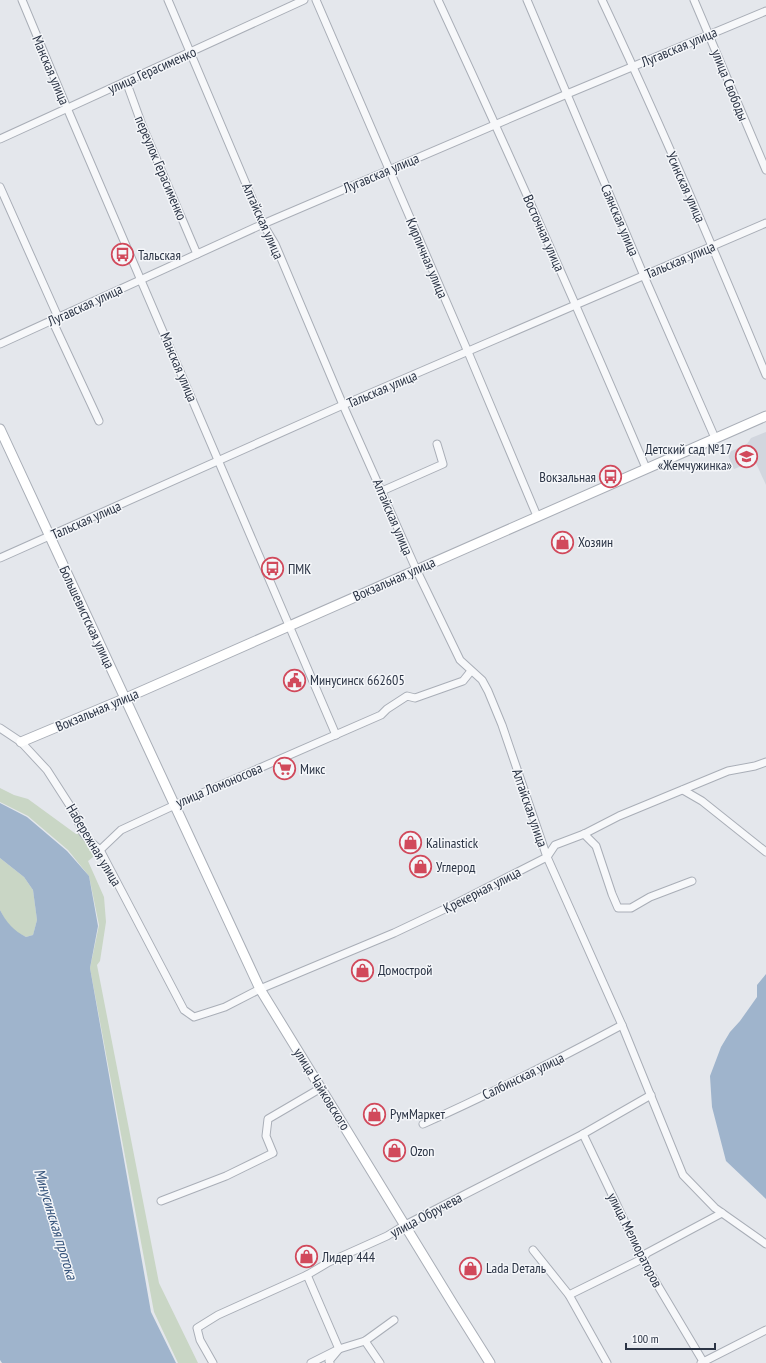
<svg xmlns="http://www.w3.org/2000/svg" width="766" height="1363" font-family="'PT Sans Narrow',sans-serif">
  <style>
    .built { fill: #d2d6de }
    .green { fill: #c9d6c5 }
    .water { fill: #9fb4cc }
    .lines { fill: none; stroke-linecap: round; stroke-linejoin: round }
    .street-casing { stroke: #a9aeb7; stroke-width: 9 }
    .secondary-casing { stroke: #a9aeb7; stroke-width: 11 }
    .street { stroke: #f7f8fa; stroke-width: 7 }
    .secondary { stroke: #fff; stroke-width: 9 }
    .labels { text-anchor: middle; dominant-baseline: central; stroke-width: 3; stroke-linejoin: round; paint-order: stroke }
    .street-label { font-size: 14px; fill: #2b3445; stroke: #f4f6f9 }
    .poi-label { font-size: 14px; fill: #2b3445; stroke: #f4f6f9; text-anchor: start }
    .water-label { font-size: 15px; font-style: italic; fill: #34527a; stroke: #f4f6f9 }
  </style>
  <rect width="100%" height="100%" fill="#e4e7ec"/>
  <path class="built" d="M766 432V485L755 461 734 469 727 453 747 444 751 438Z"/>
  <g class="green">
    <path d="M0 788 14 795 28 799 76 834H81L97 854 88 861 104 897 106 922 100 961 97 965 159 1283 198 1363H178L154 1312 90 968 99 925 89 876 68 850 28 816 0 802Z"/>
    <path d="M0 858 24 877 33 890 37 920 33 935 26 937 16 932 5 920 0 910Z"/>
  </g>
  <g class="water">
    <path d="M0 803 27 817 67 851 89 876 98 926 90 968 151 1312 176 1363H2L0 1360V910C6 922 14 931 26 937L33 935 37 920 33 890 24 877 0 858Z"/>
    <path d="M766 974V1199L726 1161 712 1107 711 1092 710 1076 721 1047 730 1032 740 1021 757 997V985Z"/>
  </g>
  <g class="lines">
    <defs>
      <g id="street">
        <path d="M22 0 67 108 336 735"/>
        <path d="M168 0 263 224 275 244 343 405 416 569 460 660 482 680 488 691 502 725 547 857 622 1025 683 1175 715 1208 766 1244"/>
        <path d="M316 0 468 352 537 516"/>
        <path d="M438 0C510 155 579 311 646 468"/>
        <path d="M527 0 644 276 715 438"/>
        <path d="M602 0C660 123 714 249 766 375"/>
        <path d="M694 0 766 170"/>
        <path d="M126 81 142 125 197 254"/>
        <path d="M0 139 304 0"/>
        <path d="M0 187 58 317"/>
        <path d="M52 320 99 421"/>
        <path d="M0 344 263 224 567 94 766 11"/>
        <path d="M382 491 443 464 437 444"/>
        <path d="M0 558 343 405 766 223"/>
        <path d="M0 728 21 742 47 770 74 812 83 833 90 841 100 850 184 1010 194 1017 225 1007 260 989 394 933 449 907 547 857 555 845 584 834 619 816 728 771 755 766 766 762"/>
        <path d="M683 790 702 801 766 852"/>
        <path d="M584 834 596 846 612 894 618 908H631L650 897 692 881"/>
        <path d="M100 850 121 830 175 805 381 715 387 709 407 696 415 698 463 681 471 671"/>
        <path d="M423 1124C490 1094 557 1060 622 1025"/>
        <path d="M583 1134 616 1203 642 1259 704 1363"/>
        <path d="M161 1201 226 1176 273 1153 266 1136 268 1119 321 1088"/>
        <path d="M533 1250 569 1295 607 1363"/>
        <path d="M307 1275 339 1349 329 1361 330 1363"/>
        <path d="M569 1295 642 1259 647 1253 722 1213"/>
        <path d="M365 1341 380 1363"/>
        <path d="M213 1363 200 1340 197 1328 218 1315 307 1275 329 1262 387 1236 405 1225 583 1134 651 1095"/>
        <path d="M311 1363 339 1349 365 1341 394 1320"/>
        <path d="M701 1363 766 1330"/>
      </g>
      <g id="secondary">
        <path d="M0 429 260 989 453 1304 490 1363"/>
        <path d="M21 742 126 698 766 416"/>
      </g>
    </defs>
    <use href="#street" class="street-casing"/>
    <use href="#secondary" class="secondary-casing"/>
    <use href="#street" class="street"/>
    <use href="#secondary" class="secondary"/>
  </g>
  <defs>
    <symbol id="bus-ring" viewBox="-11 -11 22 22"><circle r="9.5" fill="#f4f6f9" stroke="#d1495b" stroke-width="1.5"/><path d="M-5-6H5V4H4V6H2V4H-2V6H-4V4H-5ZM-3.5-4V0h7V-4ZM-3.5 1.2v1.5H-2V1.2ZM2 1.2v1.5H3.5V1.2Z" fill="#d1495b"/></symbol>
    <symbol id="school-ring" viewBox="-11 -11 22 22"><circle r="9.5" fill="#f4f6f9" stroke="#d1495b" stroke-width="1.5"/><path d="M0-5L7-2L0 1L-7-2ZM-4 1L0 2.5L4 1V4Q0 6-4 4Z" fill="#d1495b"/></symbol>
    <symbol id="shop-ring" viewBox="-11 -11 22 22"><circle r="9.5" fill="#f4f6f9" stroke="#d1495b" stroke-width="1.5"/><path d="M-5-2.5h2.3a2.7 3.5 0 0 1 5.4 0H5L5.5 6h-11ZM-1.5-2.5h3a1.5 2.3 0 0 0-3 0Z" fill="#d1495b"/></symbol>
    <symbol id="civic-ring" viewBox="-11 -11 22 22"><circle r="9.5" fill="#f4f6f9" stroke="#d1495b" stroke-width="1.5"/><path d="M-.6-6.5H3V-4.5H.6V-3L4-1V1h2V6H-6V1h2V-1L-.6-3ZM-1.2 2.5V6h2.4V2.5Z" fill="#d1495b"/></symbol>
    <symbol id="supermarket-ring" viewBox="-11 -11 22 22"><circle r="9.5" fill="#f4f6f9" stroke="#d1495b" stroke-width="1.5"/><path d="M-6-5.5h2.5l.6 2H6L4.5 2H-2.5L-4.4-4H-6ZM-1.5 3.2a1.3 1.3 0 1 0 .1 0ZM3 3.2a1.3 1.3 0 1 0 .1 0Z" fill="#d1495b"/></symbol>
  </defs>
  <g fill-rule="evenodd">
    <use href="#bus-ring" x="110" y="242" width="25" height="25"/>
    <use href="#school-ring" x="734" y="444" width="25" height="25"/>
    <use href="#bus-ring" x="598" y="464" width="25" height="25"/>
    <use href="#shop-ring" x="550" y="530" width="25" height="25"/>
    <use href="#bus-ring" x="260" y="556" width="25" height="25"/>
    <use href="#civic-ring" x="282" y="668" width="25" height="25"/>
    <use href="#supermarket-ring" x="272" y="756" width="25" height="25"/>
    <use href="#shop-ring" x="398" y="830" width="25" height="25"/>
    <use href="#shop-ring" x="408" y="854" width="25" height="25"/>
    <use href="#shop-ring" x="350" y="958" width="25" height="25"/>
    <use href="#shop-ring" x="362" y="1102" width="25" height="25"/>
    <use href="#shop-ring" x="382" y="1138" width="25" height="25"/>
    <use href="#shop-ring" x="294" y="1244" width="25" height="25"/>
    <use href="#shop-ring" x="458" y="1256" width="25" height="25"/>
  </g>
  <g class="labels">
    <g class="street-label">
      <text transform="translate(679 47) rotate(-23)">Лугавская улица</text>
      <text transform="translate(51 70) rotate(67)">Манская улица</text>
      <text transform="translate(152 70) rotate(-24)">улица Герасименко</text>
      <text transform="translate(730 85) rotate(68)">улица Свободы</text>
      <text transform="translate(161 168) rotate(67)">переулок Герасименко</text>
      <text transform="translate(381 173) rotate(-23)">Лугавская улица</text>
      <text transform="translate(686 187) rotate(66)">Усинская улица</text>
      <text transform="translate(620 220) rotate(67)">Саянская улица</text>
      <text transform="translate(263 221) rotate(66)">Алтайская улица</text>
      <text transform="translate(544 233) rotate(66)">Восточная улица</text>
      <text transform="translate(427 258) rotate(67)">Кирпичная улица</text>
      <text transform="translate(680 260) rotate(-23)">Тальская улица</text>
      <text transform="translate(85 305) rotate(-25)">Лугавская улица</text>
      <text transform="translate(179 367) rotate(67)">Манская улица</text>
      <text transform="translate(382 389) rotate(-23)">Тальская улица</text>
      <text transform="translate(393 517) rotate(67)">Алтайская улица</text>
      <text transform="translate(86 520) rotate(-24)">Тальская улица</text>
      <text transform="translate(394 579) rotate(-24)">Вокзальная улица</text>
      <text transform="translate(87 617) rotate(65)">Большевистская улица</text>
      <text transform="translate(97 710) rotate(-23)">Вокзальная улица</text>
      <text transform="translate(219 785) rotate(-23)">улица Ломоносова</text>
      <text transform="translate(530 808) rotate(71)">Алтайская улица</text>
      <text transform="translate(94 845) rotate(59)">Набережная улица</text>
      <text transform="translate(482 890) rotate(-27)">Крекерная улица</text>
      <text transform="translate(523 1076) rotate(-26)">Салбинская улица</text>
      <text transform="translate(322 1089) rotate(58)">улица Чайковского</text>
      <text transform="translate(426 1215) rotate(-28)">улица Обручева</text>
      <text transform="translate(635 1240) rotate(63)">улица Мелиораторов</text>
    </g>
    <g class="poi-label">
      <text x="138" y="255">Тальская</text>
      <text x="732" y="449" text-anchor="end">Детский сад №17<tspan x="732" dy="16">«Жемчужинка»</tspan></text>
      <text x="596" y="477" text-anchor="end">Вокзальная</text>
      <text x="578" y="542">Хозяин</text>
      <text x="288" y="569">ПМК</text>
      <text x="310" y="680">Минусинск 662605</text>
      <text x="300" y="769">Микс</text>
      <text x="426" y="843">Kalinastick</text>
      <text x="436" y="867">Углерод</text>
      <text x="378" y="970">Домострой</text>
      <text x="390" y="1114">РумМаркет</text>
      <text x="410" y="1151">Ozon</text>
      <text x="322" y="1257">Лидер 444</text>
      <text x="486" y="1268">Lada Dеталь</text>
    </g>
    <g class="water-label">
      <text transform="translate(56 1224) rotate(73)">Минусинская протока</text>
    </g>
  </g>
  <path d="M626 1343v6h89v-6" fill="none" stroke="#2b3445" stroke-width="2"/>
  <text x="632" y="1343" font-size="12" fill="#2b3445" stroke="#f4f6f9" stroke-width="3" paint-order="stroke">100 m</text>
</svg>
